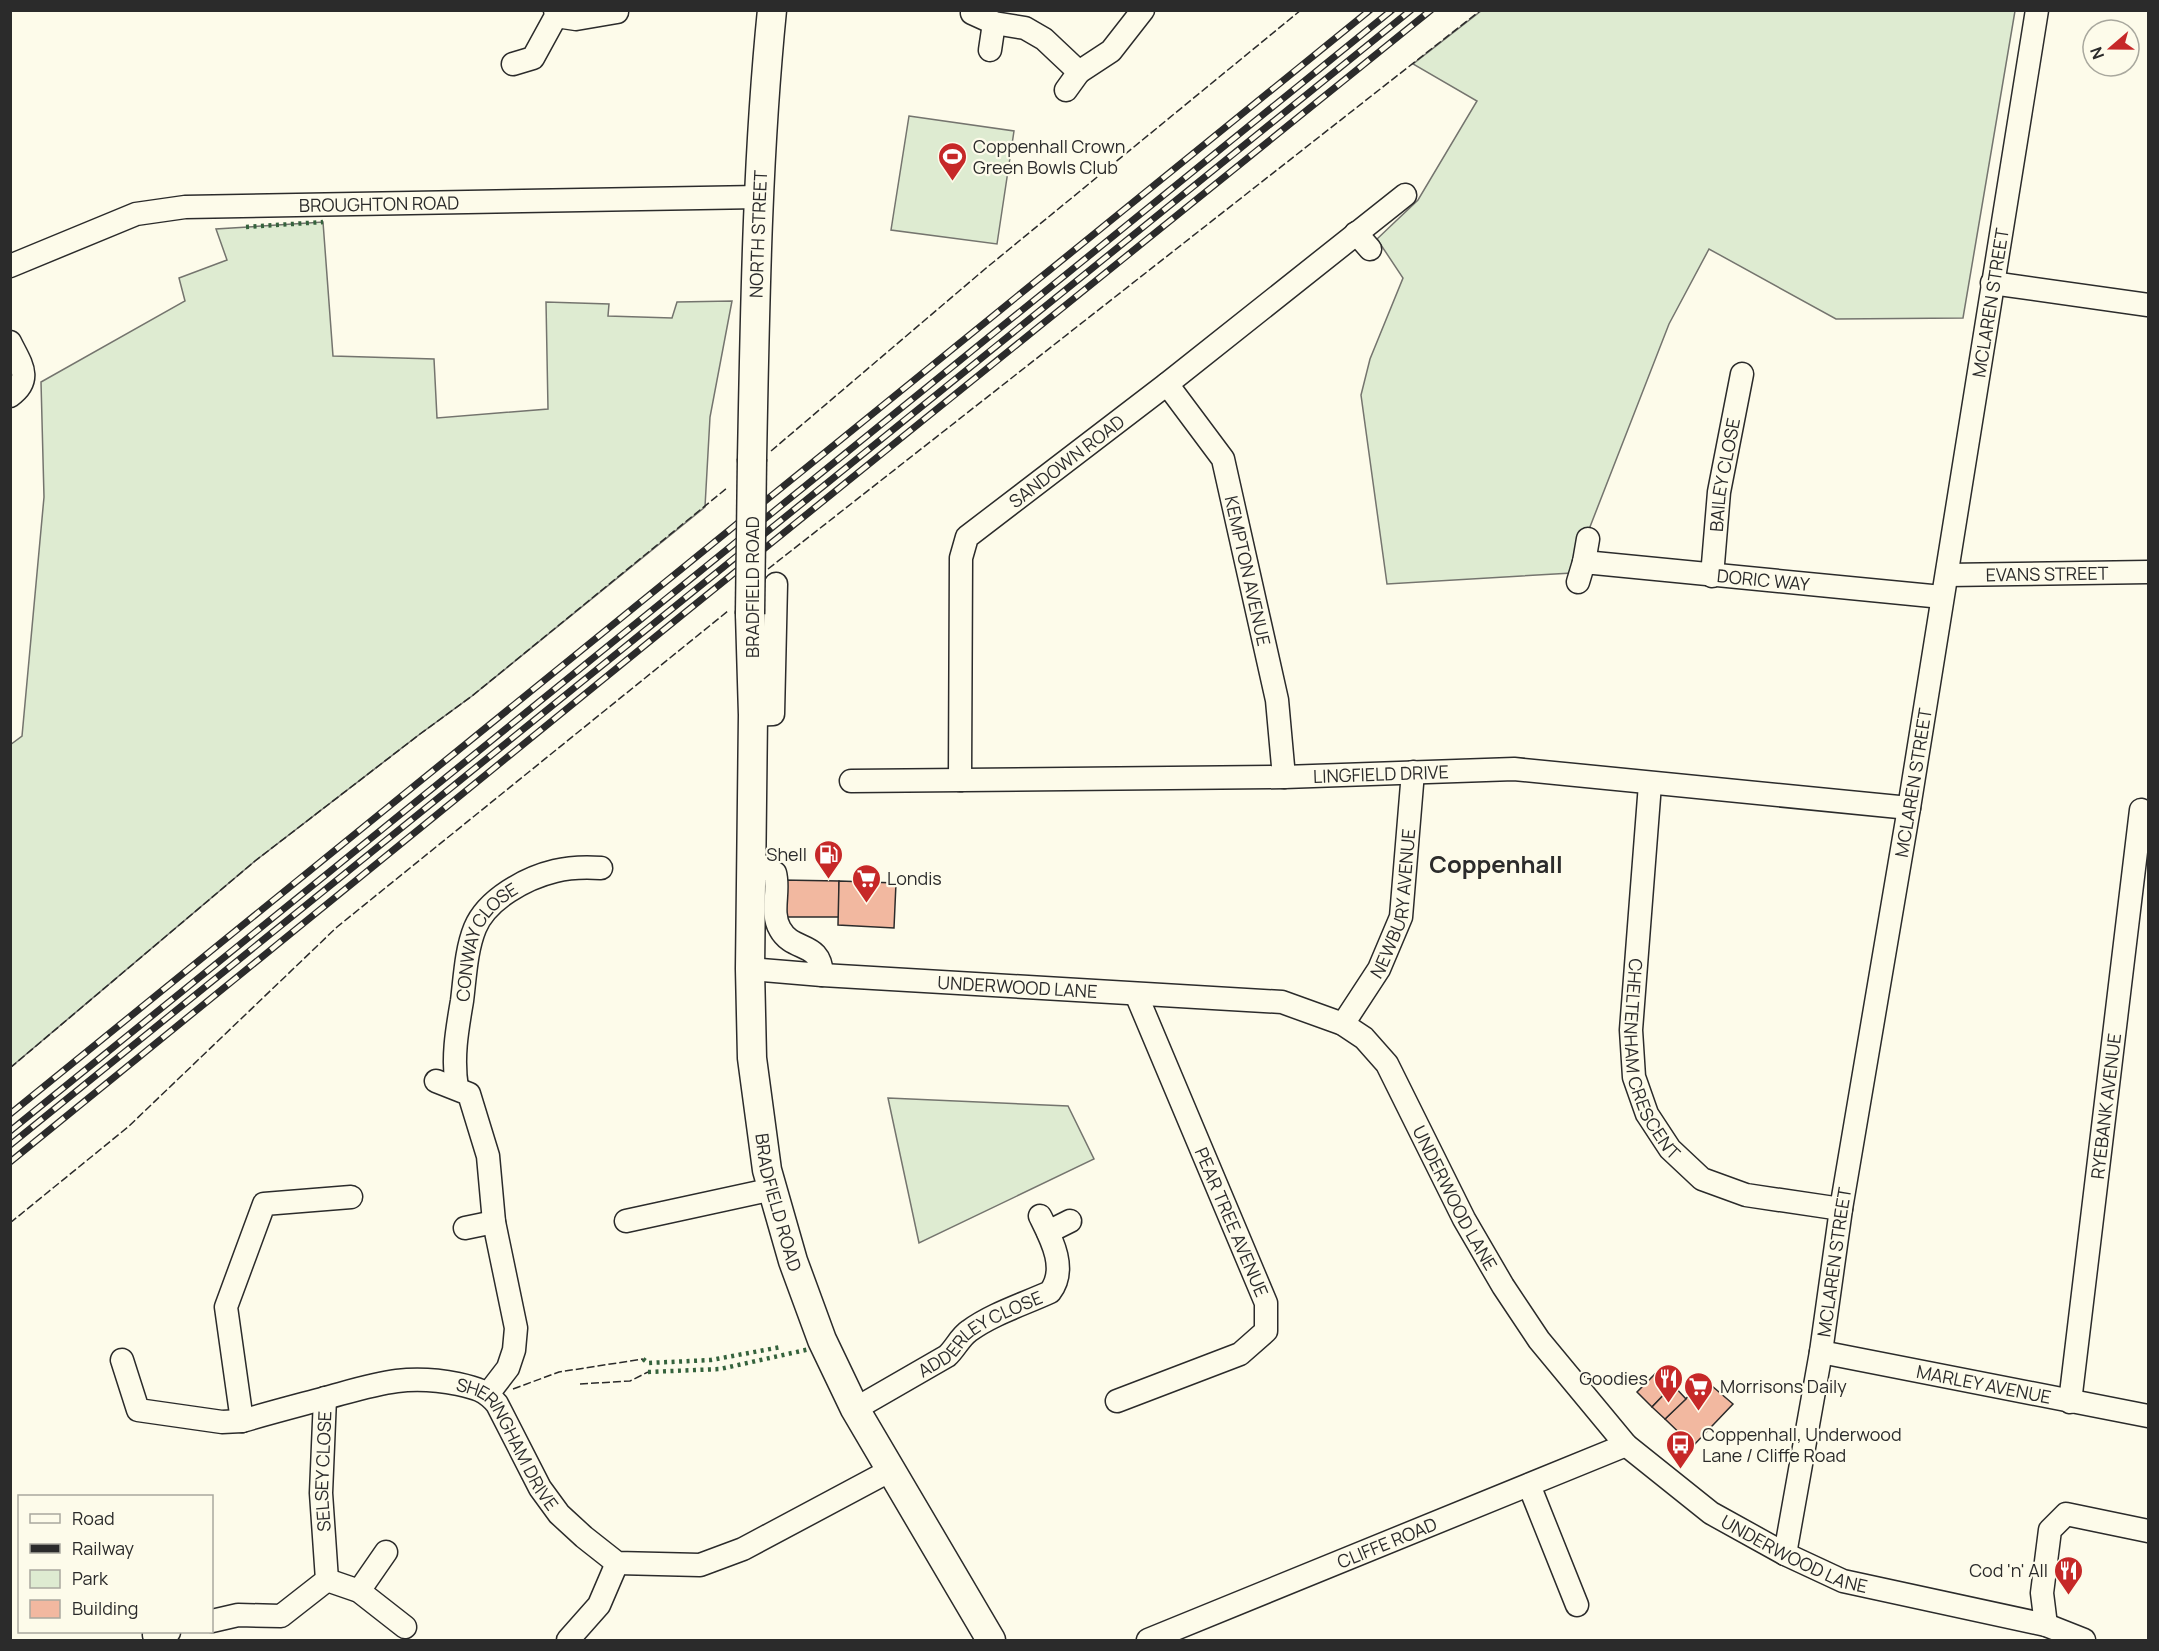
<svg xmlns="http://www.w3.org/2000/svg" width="2159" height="1651" font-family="Manrope,sans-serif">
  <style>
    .green { fill: #deebd1; stroke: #74746e; stroke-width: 1.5 }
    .building { fill: #f2b8a0; stroke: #2b2b2b; stroke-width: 1.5 }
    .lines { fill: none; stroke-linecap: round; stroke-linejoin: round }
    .minor-casing { stroke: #2b2b2b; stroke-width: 25 }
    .major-casing { stroke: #2b2b2b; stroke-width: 31 }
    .minor { stroke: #fdfbea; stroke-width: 22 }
    .major { stroke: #fdfbea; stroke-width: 28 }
    .rail-casing { stroke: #2b2b2b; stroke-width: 7 }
    .rail { stroke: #fdfbea; stroke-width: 4.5; stroke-dasharray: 14; stroke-linecap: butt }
    .major-bridge-casing { stroke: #2b2b2b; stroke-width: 31; stroke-linecap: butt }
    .major-bridge { stroke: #fdfbea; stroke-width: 28 }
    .hedge { stroke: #34623c; stroke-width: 4.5; stroke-dasharray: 3 4.5; stroke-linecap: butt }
    .fence { stroke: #2b2b2b; stroke-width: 1.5; stroke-dasharray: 8 3; stroke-linecap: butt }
    .labels { text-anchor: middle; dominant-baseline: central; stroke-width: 4.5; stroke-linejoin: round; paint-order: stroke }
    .poi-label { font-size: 18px; fill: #2b2b2b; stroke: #fdfbea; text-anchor: start }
    .street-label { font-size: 18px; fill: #2b2b2b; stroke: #fdfbea }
    .district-label { font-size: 24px; font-weight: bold; fill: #2b2b2b; stroke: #fdfbea }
  </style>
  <rect width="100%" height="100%" fill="#fdfbea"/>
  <g class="green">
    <path d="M1481 11H2015L1963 318 1836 319 1709 249 1669 324 1572 573 1387 584 1361 395 1370 359 1403 278 1377 239 1418 200 1477 101 1413 64Z"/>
    <path d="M909 116 1014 131 997 244 891 230Z"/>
    <path d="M323 222 333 356 434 359 437 418 548 409 546 302 609 304 608 316 672 318 677 302 732 301 710 417 705 507 472 696 420 734 255 861 11 1067 10 745 22 736 44 497 41 382 185 301 179 278 227 260 216 229Z"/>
    <path d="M888 1098 1068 1106 1094 1159 919 1243Z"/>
  </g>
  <g class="building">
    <path d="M781 880 839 881V917H780Z"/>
    <path d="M839 881 896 883 894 928 838 925Z"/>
    <path d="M1657 1372 1673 1385 1652 1407 1637 1392Z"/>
    <path d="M1705 1380 1733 1404 1693 1446 1665 1419Z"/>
    <path d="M1673 1385 1686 1399 1665 1419 1652 1407Z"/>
  </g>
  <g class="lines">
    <defs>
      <g id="minor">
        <path d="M972 13 994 23 1025 28 1044 39 1079 72 1111 51 1143 10"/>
        <path d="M556 16 576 19 617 12"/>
        <path d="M990 50 994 23"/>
        <path d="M513 64 533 58 556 16 555 10"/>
        <path d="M1066 90 1079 72"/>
        <path d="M1356 233 1370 249"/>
        <path id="s1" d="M10 266 136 214 185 207 759 197"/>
        <path d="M1992 283 2148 305"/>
        <path d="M10 342C20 363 34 379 10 396"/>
        <path id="s2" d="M1167 384 1223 459 1277 700 1284 777"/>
        <path d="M1584 562 1588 539"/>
        <path id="s3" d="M1947 575 2148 572"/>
        <path id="s4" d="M1712 576 1719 492 1742 374"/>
        <path id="s5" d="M1578 582 1584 562 1942 597"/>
        <path d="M753 715 773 714 776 584"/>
        <path id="s6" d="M960 780 961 558 967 537 1167 384 1405 195"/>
        <path id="s7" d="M851 781 1284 777 1514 769 1909 808"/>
        <path id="s8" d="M1650 784 1631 1030 1634 1077 1647 1114 1670 1149 1702 1179 1746 1195 1841 1209"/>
        <path d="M751 869 765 868 775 873C780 891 770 912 780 929 793 953 821 940 822 975"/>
        <path id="s9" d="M750 969 822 975 1282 1002 1343 1024 1364 1038 1387 1064 1464 1219 1503 1286 1539 1340 1626 1445 1711 1513 1785 1554 1843 1581 2046 1625 2084 1640"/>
        <path id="s10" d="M1343 1024 1379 969 1401 917 1413 772"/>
        <path d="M436 1081 469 1094 488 1156 494 1222 516 1328 514 1350 508 1368 488 1394"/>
        <path id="s11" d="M457 1088C452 1058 457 1030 462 1001 465 977 466 950 475 928 487 899 526 878 555 871 571 867 586 867 601 868"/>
        <path d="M626 1221 773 1189"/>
        <path d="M465 1228 494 1222"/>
        <path d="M1048 1232 1070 1221"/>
        <path id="s12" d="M1821 1352 2148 1416"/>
        <path id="s13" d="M122 1360 138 1410 222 1422 242 1421C269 1413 296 1406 322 1399 374 1385 403 1373 458 1384 476 1388 485 1390 497 1404L540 1488 559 1514 584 1537 617 1563 700 1565 743 1549 891 1470"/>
        <path d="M1117 1401 1240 1354 1266 1331V1303L1136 994"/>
        <path id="s14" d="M2070 1402 2141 810"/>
        <path id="s15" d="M855 1409 947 1356C955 1349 960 1337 969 1331 992 1314 1024 1304 1050 1292 1068 1269 1051 1238 1040 1216"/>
        <path d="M242 1421 226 1307 264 1204 351 1197"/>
        <path d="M1529 1485 1577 1605"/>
        <path id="s16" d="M1785 1554 1821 1352 1841 1209 1909 808 2037 10"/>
        <path d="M327 1580 359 1591 405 1627"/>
        <path d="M359 1591 386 1552"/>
        <path id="s17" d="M212 1621 238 1615 281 1616 327 1580 321 1493 325 1398"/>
        <path d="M2046 1625 2042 1593 2050 1530 2066 1514 2148 1531"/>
        <path d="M154 1635 169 1632"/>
        <path d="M568 1640 599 1605 617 1563"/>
        <path id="s18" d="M1148 1640 1626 1445"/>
      </g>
      <g id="major">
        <path id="s19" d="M752 459C755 309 757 159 772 10"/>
        <path id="s20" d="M750 614 753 715 750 969 752 1058 767 1170 793 1261 822 1340 855 1409 991 1640"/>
      </g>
    </defs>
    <use href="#minor" class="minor-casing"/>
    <use href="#major" class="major-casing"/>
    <use href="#minor" class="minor"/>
    <use href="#major" class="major"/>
    <defs>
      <g id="rail">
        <path d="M10 1114 1370 10"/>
        <path d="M10 1131 1392 10"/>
        <path d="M10 1145 1411 10"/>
        <path d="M10 1162 687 611 1431 10"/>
      </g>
    </defs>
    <use href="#rail" class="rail-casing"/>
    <use href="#rail" class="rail"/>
    <defs>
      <path id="major-bridge" d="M750 614 752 459"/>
    </defs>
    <use href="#major-bridge" class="major-bridge-casing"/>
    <use href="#major-bridge" class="major-bridge"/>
    <g class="hedge">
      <path d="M246 227 323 222"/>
      <path d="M643 1359 648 1363 711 1360 781 1347"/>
      <path d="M648 1372 720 1369 810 1349"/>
    </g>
    <g class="fence">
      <path d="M771 451 985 269 1301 10"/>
      <path d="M768 569 1481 10"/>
      <path d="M10 1068 255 861 420 734 472 696 727 488"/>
      <path d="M10 1223 128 1127 337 927 728 611"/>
      <path d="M580 1384 630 1381 648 1372"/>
      <path d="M513 1389 559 1372 643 1359"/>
    </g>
  </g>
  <defs>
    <symbol id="stadium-pin" viewBox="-11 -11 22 30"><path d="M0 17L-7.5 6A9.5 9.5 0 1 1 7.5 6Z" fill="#c62828" stroke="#fdfbea"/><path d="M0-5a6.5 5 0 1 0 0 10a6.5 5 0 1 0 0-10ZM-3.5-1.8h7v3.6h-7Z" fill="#fff"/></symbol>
    <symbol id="fuel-pin" viewBox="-11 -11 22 30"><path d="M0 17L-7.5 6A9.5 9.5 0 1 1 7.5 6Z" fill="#c62828" stroke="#fdfbea"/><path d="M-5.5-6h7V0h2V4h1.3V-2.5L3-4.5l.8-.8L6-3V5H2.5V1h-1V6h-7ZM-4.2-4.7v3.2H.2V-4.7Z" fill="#fff"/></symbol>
    <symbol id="supermarket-pin" viewBox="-11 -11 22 30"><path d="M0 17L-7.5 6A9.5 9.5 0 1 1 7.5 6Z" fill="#c62828" stroke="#fdfbea"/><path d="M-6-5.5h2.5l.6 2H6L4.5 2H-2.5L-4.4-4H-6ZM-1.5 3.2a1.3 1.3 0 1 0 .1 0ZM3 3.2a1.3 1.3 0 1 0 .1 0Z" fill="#fff"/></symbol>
    <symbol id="restaurant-pin" viewBox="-11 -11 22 30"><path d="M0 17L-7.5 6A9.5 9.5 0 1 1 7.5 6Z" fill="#c62828" stroke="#fdfbea"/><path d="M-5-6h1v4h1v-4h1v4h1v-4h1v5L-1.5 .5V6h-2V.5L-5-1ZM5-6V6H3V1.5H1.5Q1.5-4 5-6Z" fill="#fff"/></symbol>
    <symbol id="bus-pin" viewBox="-11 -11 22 30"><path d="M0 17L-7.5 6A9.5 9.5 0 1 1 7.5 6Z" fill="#c62828" stroke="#fdfbea"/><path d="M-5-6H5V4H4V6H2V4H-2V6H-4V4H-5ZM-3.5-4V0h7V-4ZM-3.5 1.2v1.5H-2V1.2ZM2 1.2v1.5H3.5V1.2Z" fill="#fff"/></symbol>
  </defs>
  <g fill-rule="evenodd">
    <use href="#stadium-pin" x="936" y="140" width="33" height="45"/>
    <use href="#fuel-pin" x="812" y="838" width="33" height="45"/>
    <use href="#supermarket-pin" x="850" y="862" width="33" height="45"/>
    <use href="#restaurant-pin" x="1652" y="1362" width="33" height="45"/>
    <use href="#supermarket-pin" x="1682" y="1370" width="33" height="45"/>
    <use href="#bus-pin" x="1664" y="1428" width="33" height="45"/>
    <use href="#restaurant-pin" x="2052" y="1554" width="33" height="45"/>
  </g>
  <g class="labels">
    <g class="poi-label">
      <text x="973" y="146">Coppenhall Crown<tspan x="973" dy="21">Green Bowls Club</tspan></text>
      <text x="807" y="854" text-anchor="end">Shell</text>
      <text x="887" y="878">Londis</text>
      <text x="1648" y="1378" text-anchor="end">Goodies</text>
      <text x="1720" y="1386">Morrisons Daily</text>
      <text x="1702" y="1434">Coppenhall, Underwood<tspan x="1702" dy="21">Lane / Cliffe Road</tspan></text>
      <text x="2048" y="1570" text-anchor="end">Cod 'n' All</text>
    </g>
    <g class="street-label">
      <text stroke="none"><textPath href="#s1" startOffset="380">BROUGHTON ROAD</textPath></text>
      <text stroke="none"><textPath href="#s19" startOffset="225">NORTH STREET</textPath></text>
      <text stroke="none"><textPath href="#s16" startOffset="1268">MCLAREN STREET</textPath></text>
      <text stroke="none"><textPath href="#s6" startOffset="369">SANDOWN ROAD</textPath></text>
      <text stroke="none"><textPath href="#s4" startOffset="102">BAILEY CLOSE</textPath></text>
      <text stroke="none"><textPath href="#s2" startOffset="208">KEMPTON AVENUE</textPath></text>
      <text stroke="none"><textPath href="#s3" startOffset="100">EVANS STREET</textPath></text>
      <text stroke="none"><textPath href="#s5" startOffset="201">DORIC WAY</textPath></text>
      <text transform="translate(752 587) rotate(-90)">BRADFIELD ROAD</text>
      <text stroke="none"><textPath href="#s7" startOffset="530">LINGFIELD DRIVE</textPath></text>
      <text stroke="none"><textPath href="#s16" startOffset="782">MCLAREN STREET</textPath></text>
      <text stroke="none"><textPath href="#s10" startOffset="134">NEWBURY AVENUE</textPath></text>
      <text stroke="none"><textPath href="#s11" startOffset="154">CONWAY CLOSE</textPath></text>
      <text stroke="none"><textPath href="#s9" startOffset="268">UNDERWOOD LANE</textPath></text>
      <text stroke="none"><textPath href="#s8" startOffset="280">CHELTENHAM CRESCENT</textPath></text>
      <text stroke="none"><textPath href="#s14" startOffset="298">RYEBANK AVENUE</textPath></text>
      <text stroke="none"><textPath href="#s9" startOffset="808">UNDERWOOD LANE</textPath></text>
      <text stroke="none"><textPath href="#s20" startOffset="591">BRADFIELD ROAD</textPath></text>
      <text transform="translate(1232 1222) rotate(67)">PEAR TREE AVENUE</text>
      <text stroke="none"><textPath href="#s16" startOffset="296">MCLAREN STREET</textPath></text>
      <text stroke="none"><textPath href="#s15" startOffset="147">ADDERLEY CLOSE</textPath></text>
      <text stroke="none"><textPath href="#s12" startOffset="166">MARLEY AVENUE</textPath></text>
      <text stroke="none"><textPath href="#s13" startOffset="460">SHERINGHAM DRIVE</textPath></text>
      <text stroke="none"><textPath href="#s17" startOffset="237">SELSEY CLOSE</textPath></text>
      <text stroke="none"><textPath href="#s18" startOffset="258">CLIFFE ROAD</textPath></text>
      <text stroke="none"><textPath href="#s9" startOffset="1312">UNDERWOOD LANE</textPath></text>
    </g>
    <g class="district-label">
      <text x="1496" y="863">Coppenhall</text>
    </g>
  </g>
  <rect width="2159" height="1651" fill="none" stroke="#2b2b2b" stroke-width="24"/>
  <rect x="18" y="1495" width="195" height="138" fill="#fdfbea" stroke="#a9a89e" stroke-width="1.5"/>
  <rect x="30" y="1514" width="30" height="9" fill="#fdfbea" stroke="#a9a89e" stroke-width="1.5"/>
  <text x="72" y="1525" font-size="18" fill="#2b2b2b">Road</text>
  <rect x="30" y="1544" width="30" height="9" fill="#2b2b2b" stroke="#a9a89e" stroke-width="1.5"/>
  <text x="72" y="1555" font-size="18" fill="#2b2b2b">Railway</text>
  <rect x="30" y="1570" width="30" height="18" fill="#deebd1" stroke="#a9a89e" stroke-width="1.5"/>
  <text x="72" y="1585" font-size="18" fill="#2b2b2b">Park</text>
  <rect x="30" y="1600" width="30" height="18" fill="#f2b8a0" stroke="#a9a89e" stroke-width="1.5"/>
  <text x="72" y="1615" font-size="18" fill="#2b2b2b">Building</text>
  <g transform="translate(2111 48) rotate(250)"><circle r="28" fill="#fdfbea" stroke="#a9a89e" stroke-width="1.5"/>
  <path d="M0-4.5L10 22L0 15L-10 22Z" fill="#c62828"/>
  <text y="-9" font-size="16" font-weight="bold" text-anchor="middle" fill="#2b2b2b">N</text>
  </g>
</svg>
